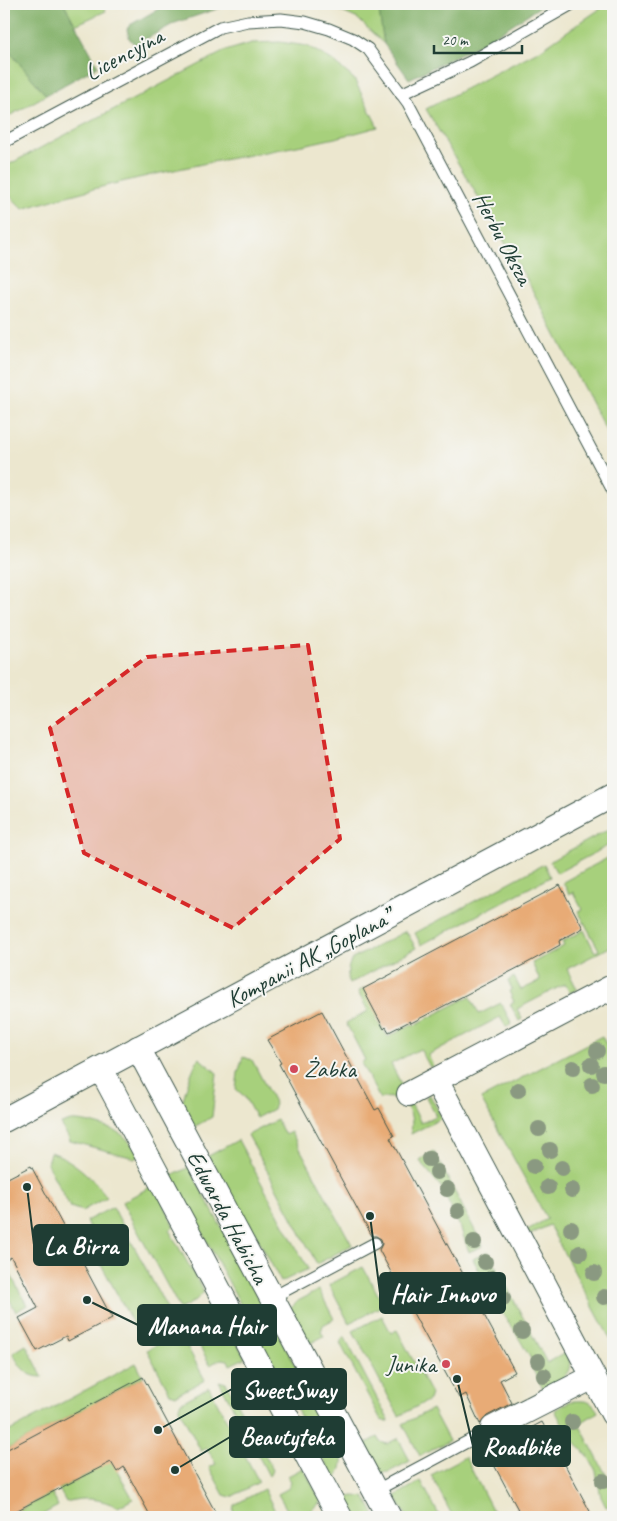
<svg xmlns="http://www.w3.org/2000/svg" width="617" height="1521" font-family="Caveat,sans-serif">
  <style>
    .green { fill: #a7d07c; stroke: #638658 }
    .forest { fill: #85b26c; stroke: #527850 }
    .building { fill: #e8ab76 }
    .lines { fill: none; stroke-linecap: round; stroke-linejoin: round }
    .service-casing { stroke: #3e564b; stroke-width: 13 }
    .minor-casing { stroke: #3e564b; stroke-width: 26 }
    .service { stroke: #fff; stroke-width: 11 }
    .minor { stroke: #fff; stroke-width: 24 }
    .tree { fill: #8a9981 }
    .marked { fill: #d62828; fill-opacity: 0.2; stroke: #d62828; stroke-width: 4; stroke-dasharray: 10 6; stroke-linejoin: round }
    .poi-dot { fill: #d1495b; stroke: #f6f6f2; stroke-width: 2 }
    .labels { text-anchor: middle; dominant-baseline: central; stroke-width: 4; stroke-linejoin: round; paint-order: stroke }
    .street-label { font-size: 24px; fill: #1f3d34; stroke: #f6f6f2 }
    .poi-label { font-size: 24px; fill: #1f3d34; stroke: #f6f6f2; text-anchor: start }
    .leader { fill: none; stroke: #1f3d34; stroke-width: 2 }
    .callout-dot { fill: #1f3d34; stroke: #f6f6f2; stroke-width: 2 }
    .callout { fill: #1f3d34; stroke: #1f3d34; stroke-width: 2 }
    .callout-label { font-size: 25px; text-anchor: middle; font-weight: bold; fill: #fff }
  </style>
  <rect width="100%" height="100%" fill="#f6f6f2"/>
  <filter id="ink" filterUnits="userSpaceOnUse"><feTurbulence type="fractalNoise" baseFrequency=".02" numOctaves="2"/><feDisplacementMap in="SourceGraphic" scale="10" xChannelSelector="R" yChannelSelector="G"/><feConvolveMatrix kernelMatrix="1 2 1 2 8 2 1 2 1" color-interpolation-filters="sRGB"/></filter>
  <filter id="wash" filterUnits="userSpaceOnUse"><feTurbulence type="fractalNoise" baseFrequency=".0096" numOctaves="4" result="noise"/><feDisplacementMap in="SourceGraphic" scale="20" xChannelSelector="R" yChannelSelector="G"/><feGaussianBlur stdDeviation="1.12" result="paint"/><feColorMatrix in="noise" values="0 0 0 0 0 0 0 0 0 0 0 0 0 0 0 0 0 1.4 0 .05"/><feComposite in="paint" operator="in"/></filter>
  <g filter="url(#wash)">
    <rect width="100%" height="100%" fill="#ece7cf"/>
    <g class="green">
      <path d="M64 4H103L106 11 75 25Z"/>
      <path d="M342 4H378L384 44 358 19 340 11Z"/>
      <path d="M607 4H613V444L526 278 426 109 540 50Z"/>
      <path d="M280 42 307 46 332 60 354 79 378 127C322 143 264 152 207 163 145 176 83 190 23 209L4 190V167L225 51 252 43Z"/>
      <path d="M4 45 46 95 4 119Z"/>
      <path d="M613 827V843L557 873 550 861Z"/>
      <path d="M613 855V951L610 947 567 969 577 989 570 993 565 984 517 1009 522 1019 519 1021 510 1004 514 1002 509 991 512 989 508 981 514 977 521 990 540 981 532 963 564 946 562 942 584 930 595 952 599 950 578 911 582 909 573 892 569 894 563 882Z"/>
      <path d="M544 864 550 877 421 945 415 933Z"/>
      <path d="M406 931 416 948 349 984C346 976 348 966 352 959Z"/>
      <path d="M365 988 380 1016 376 1018 388 1037 412 1024 413 1026 470 996 479 1014 501 1003 512 1024 506 1027 500 1017 428 1055 433 1066 430 1067 420 1049 391 1064 421 1123 436 1116 426 1097 430 1095 442 1118 411 1134C411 1129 413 1122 411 1117 408 1103 394 1094 380 1099L361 1063 365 1060 346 1023 368 1011 359 994V991Z"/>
      <path d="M602 1036 613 1057V1344L549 1225 530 1235 527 1230 547 1219 481 1099Z"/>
      <path d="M243 1057 252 1060 275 1104 273 1109 256 1118 244 1096 236 1089 238 1073Z"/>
      <path d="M199 1058 217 1073 212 1117 188 1130C186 1124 183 1117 182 1110 181 1100 193 1066 199 1058Z"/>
      <path d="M277 1120 285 1135 291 1132 352 1245 317 1264 248 1135Z"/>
      <path d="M71 1121C84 1120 115 1128 125 1137 130 1142 135 1149 140 1155L134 1158 70 1141 61 1124Z"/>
      <path d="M238 1140 308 1269 281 1282 249 1222 245 1225 203 1159Z"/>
      <path d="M50 1152C70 1157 95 1180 107 1197L82 1211 70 1207 47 1164Z"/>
      <path d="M434 1152 483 1246 469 1252 461 1229 441 1187 419 1160Z"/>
      <path d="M189 1167 342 1453C343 1464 341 1472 335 1481L172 1176Z"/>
      <path d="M156 1184 174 1227 169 1230 204 1292 195 1301 180 1309 122 1202Z"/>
      <path d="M113 1207 170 1314 137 1331 88 1240 94 1236 86 1221Z"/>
      <path d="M488 1251 547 1363 567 1352C576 1376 560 1379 543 1389L533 1370 531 1359 514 1330 499 1308 473 1259Z"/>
      <path d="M363 1267 382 1302 380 1307 349 1323 329 1285Z"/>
      <path d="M8 1270 27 1305 16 1312 4 1289V1272Z"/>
      <path d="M319 1290 334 1319 323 1325 321 1332 324 1336 309 1344 290 1309 298 1301Z"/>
      <path d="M382 1316 391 1333 397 1330 431 1394 429 1400 399 1416 353 1331Z"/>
      <path d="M217 1317H223L245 1358 230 1365 228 1360 221 1359 210 1365 190 1328 204 1320Z"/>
      <path d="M180 1333 205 1380 176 1395 170 1393 147 1350Z"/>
      <path d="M344 1336 389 1421 387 1422 381 1420 340 1343Z"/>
      <path d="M26 1345 43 1377C26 1377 20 1367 13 1353Z"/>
      <path d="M136 1363 143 1377 95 1402 99 1410 87 1407 4 1451V1434Z"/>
      <path d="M219 1381 226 1383 273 1470 271 1475 269 1476Z"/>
      <path d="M209 1387 259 1482 231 1497 224 1495 209 1467 216 1464 207 1448 201 1451 179 1409 180 1403Z"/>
      <path d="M571 1401C585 1401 591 1399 598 1412L579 1424 613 1488V1505L606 1507 601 1497 596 1471 589 1458 566 1431 555 1410Z"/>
      <path d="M432 1409 449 1441 420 1456 403 1424Z"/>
      <path d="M378 1437 381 1442 387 1444 398 1438 410 1461 389 1472 378 1473 363 1445Z"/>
      <path d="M109 1456 133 1499 118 1507C101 1499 85 1496 66 1502L59 1489 91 1473Z"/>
      <path d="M465 1457 496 1517H453L431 1475Z"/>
      <path d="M303 1468 321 1501C315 1510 302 1517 291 1517L278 1494 289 1488 291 1482 288 1476Z"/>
      <path d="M421 1481 440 1517H407L395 1496Z"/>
      <path d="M264 1489 278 1517H236L233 1511 234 1505Z"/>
      <path d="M52 1493 58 1506 38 1517H6Z"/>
      <path d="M354 1496 365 1497 376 1517H354L344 1498Z"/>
    </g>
    <g class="forest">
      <path d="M4 4H64L98 66 46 95 4 45Z"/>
      <path d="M167 4H232L175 23 135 45 129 38 127 29 130 25Z"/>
      <path d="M378 4H544L488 40 409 79 384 44Z"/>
    </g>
    <g id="blocks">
      <g class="building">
        <path d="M560 885 583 928 559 941 560 945 531 961 411 1023 410 1021 389 1032 386 1027 384 1029 363 989Z"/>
        <path d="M322 1011 375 1110 379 1108 394 1136 390 1138 470 1287 473 1285 488 1313 484 1315 515 1372 500 1380 512 1403 487 1416 480 1424 466 1394 459 1398 379 1250 382 1244 381 1239 376 1236H372L279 1064 281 1063 267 1040Z"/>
        <path d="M31 1166 112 1318 68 1341 66 1336 37 1351 19 1318 38 1308 11 1257 4 1262V1180Z"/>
        <path d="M143 1377 218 1517H151L124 1467 117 1472 111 1462 4 1517V1451Z"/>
        <path d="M542 1422 593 1517H522L486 1450 492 1447 488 1441 499 1440 524 1428 525 1431Z"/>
      </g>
    </g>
  </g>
  <g filter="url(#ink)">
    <use href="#blocks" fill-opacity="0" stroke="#3e564b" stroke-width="1"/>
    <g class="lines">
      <defs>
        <g id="service">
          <path d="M401 94 470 62 572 4"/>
          <path d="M4 142 220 27 248 21 281 19 305 22 329 29 353 39 368 49 408 103 613 491"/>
          <path d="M271 1298 375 1243"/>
          <path d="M375 1491 493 1428"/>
        </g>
        <g id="minor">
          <path d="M138 1048 389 1517"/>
          <path d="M101 1069 340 1517"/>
          <path d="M436 1080 613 1414"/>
          <path d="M409 1094 610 988 613 993"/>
          <path d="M4 1120 613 795"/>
          <path d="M493 1428 593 1377"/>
        </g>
      </defs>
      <use href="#service" class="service-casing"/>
      <use href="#minor" class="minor-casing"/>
      <use href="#service" class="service"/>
      <use href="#minor" class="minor"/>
    </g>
    <g class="tree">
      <circle cx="597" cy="1051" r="8"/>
      <circle cx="591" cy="1065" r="8"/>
      <circle cx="573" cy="1068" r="8"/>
      <circle cx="604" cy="1073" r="8"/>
      <circle cx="592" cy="1085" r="8"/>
      <circle cx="518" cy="1090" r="8"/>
      <circle cx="539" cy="1129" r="8"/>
      <circle cx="550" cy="1150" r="8"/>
      <circle cx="429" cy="1159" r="8"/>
      <circle cx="534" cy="1166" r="8"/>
      <circle cx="562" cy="1168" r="8"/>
      <circle cx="437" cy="1172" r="8"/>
      <circle cx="548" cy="1187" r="8"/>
      <circle cx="447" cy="1189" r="8"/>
      <circle cx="572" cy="1190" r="8"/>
      <circle cx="458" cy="1211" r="8"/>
      <circle cx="571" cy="1229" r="8"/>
      <circle cx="474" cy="1242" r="8"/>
      <circle cx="580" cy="1253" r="8"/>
      <circle cx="485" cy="1262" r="8"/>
      <circle cx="594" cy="1273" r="8"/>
      <circle cx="492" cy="1278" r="8"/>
      <circle cx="604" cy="1297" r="8"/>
      <circle cx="503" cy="1298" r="8"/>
      <circle cx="522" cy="1331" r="8"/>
      <circle cx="538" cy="1361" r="8"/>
      <circle cx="544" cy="1376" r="8"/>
      <circle cx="572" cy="1422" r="8"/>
      <circle cx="603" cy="1481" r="8"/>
    </g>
  </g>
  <path class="marked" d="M308 645 340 839 233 928 84 853 50 728 147 657Z"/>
  <g class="poi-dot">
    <circle cx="294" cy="1069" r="5"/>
    <circle cx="446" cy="1364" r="5"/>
  </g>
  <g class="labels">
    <g class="street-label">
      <text transform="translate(124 54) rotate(-28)">Licencyjna</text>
      <text transform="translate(503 238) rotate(62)">Herbu Oksza</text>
      <text transform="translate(309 958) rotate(-28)">Kompanii AK „Goplana”</text>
      <text transform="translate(228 1217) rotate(62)">Edwarda Habicha</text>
    </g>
    <g class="poi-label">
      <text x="304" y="1069">Żabka</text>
      <text x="436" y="1364" text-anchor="end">Junika</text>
    </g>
  </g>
  <path class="leader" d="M27 1187L34 1245M370 1216L380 1293M87 1300L138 1325M158 1430L232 1389M175 1470L230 1437M457 1379L473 1446"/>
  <g class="callout-dot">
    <circle cx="27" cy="1187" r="5"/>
    <circle cx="370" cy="1216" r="5"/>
    <circle cx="87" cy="1300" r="5"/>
    <circle cx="158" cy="1430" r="5"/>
    <circle cx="175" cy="1470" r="5"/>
    <circle cx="457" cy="1379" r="5"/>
  </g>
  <g class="callout">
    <rect x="34" y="1225" width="94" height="40" rx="5"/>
    <rect x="380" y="1273" width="125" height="40" rx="5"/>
    <rect x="138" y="1305" width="138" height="40" rx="5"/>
    <rect x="232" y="1369" width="114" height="40" rx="5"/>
    <rect x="230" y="1417" width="114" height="40" rx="5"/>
    <rect x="473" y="1426" width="97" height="40" rx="5"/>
  </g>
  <g class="callout-label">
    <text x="81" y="1254">La Birra</text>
    <text x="443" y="1302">Hair Innovo</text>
    <text x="207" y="1334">Manana Hair</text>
    <text x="289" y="1398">SweetSway</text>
    <text x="287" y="1445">Beautyteka</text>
    <text x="521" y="1455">Roadbike</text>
  </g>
  <rect width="617" height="1521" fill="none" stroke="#f6f6f2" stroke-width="20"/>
  <path d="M434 45v8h88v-8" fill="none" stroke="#1f3d34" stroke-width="2.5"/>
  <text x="442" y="45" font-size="15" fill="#1f3d34" stroke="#f6f6f2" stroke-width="4" paint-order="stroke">20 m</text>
</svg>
